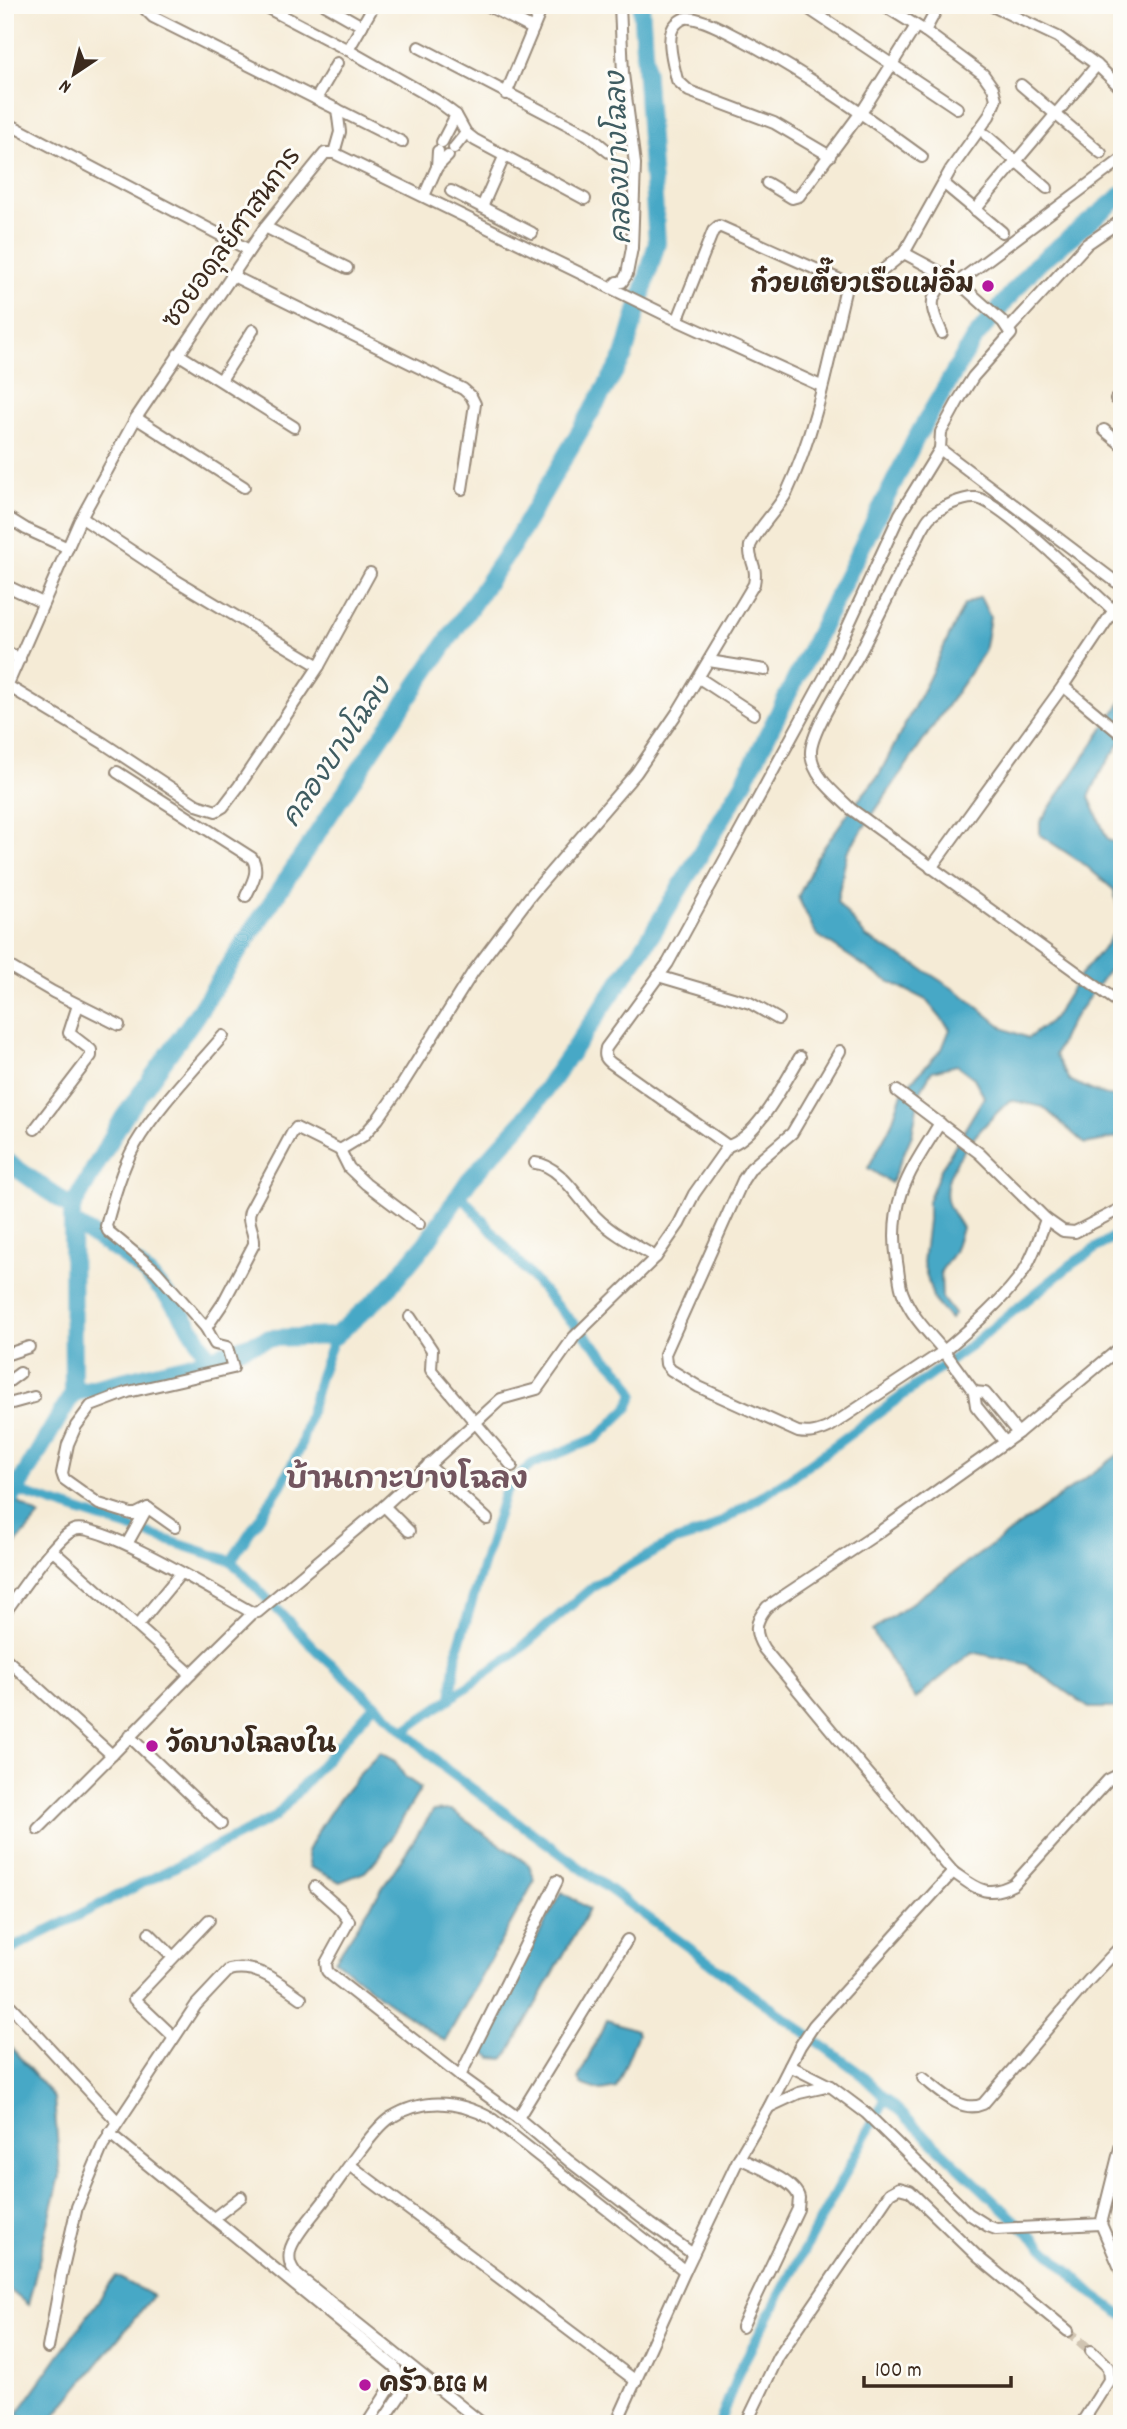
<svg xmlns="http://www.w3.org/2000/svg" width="1127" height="2429" font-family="Dekko,'Playpen Sans Thai',sans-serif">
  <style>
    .water { fill: #46a8c6; stroke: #406972; stroke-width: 2 }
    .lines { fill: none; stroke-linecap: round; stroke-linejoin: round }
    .canal { stroke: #46a8c6; stroke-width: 10 }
    .river { stroke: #46a8c6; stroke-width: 18 }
    .minor-tunnel { stroke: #d0c4b1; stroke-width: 10; stroke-dasharray: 10 5; stroke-linecap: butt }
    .minor-casing { stroke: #988a7a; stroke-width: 14 }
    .minor { stroke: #fff; stroke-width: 10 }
    .poi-dot { fill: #b5179e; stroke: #fdfcf7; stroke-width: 2.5 }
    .labels { text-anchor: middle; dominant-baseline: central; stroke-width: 6; stroke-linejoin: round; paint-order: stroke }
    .street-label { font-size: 26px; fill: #3b2a1e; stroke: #fdfcf7 }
    .poi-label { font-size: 26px; font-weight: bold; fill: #3b2a1e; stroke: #fdfcf7; text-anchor: start }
    .water-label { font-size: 28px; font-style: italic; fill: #3f5c61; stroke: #fdfcf7 }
    .quarter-label { font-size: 30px; font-weight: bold; fill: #72555f; stroke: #fdfcf7 }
  </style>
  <rect width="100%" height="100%" fill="#fdfcf7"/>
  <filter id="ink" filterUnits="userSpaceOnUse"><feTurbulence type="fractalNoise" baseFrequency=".0143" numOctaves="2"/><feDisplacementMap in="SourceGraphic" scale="14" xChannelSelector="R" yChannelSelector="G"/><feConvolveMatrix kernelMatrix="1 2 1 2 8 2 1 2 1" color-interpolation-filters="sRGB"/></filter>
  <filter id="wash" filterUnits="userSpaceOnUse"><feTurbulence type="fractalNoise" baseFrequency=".00686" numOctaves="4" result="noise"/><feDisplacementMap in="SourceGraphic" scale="28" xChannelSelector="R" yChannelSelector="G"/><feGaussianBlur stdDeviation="1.57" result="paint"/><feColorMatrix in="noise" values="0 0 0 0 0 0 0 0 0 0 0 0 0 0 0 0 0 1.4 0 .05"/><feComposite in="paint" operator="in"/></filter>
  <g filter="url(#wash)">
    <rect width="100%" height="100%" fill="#f5ebd6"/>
    <g class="water">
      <path d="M980 597 990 617 984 652 847 852 837 902 867 938 916 965 963 995 1005 1029 1028 1038 1053 1019 1081 974 1106 945 1121 922 1114 890 1085 865 1040 835V822L1122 701V740L1101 771 1089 797 1107 838 1122 848V952L1068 1026 1055 1055 1069 1080 1093 1091 1118 1098C1125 1111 1123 1127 1116 1138L1085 1144 1043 1107 1010 1100C989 1120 940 1167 947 1199 948 1209 958 1220 962 1228L954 1252 941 1271 942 1298 954 1314 950 1319 934 1301 923 1263 928 1220V1201L941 1169 984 1097 974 1078 957 1065 932 1071 920 1092 912 1135 891 1183 868 1168 891 1125 903 1090 942 1049 950 1029 926 1000 882 978 816 934 798 897 817 857 851 809 879 775 928 680 964 605Z"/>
      <path d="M1122 1452V1708H1089L1026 1664 972 1652 915 1699 872 1631Z"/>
      <path d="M5 1494 40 1516 5 1556Z"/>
      <path d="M380 1753 395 1761 405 1777 421 1788 380 1856 365 1872 340 1882 310 1867 307 1851C326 1814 350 1782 380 1753Z"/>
      <path d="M451 1810 529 1865 535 1880 445 2041 384 1999 335 1960 433 1811Z"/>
      <path d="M562 1892 589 1909 508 2054 503 2059 492 2058 482 2050 481 2041Z"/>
      <path d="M607 2020 636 2030 638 2034 616 2088 601 2091 581 2084 578 2079Z"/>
      <path d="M5 2040 54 2098 60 2176 28 2305 5 2286Z"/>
      <path d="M116 2276 153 2296 54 2417 36 2423 17 2414Z"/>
    </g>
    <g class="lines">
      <g class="canal">
        <path d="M17 1491 231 1561 317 1651 447 1770 857 2071 1093 2294 1122 2315"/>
        <path d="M231 1561 281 1485 300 1449 320 1376 335 1336"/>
        <path d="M451 1698 457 1651 504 1495 514 1480 532 1464 597 1438 628 1408 634 1394 625 1377 552 1301 460 1194"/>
        <path d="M404 1731 514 1654 595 1585 672 1542 705 1532 789 1479 970 1346 1072 1264 1122 1231"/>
        <path d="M5 1952 275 1817 375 1704"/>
        <path d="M719 2424 739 2371 886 2098"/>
      </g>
      <g class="river">
        <path d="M5 1160 72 1208"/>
        <path d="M72 1223C99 1239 130 1256 152 1279 174 1302 194 1330 208 1358"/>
        <path d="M73 1393 189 1365 270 1338 335 1336 385 1292 426 1243 469 1180 525 1119 644 947 743 784 916 438 973 340 1035 266 1122 195"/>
        <path d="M5 1509 73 1393 72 1208 123 1118 193 1020 378 742 513 545 624 356 657 243 641 5"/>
      </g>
    </g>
  </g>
  <g filter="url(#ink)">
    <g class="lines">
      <path class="minor-tunnel" d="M1068 2331 1091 2351"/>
      <defs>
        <g id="minor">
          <path d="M146 5 145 9 153 17 402 142"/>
          <path d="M262 5 348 50 436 100 456 115 466 133 475 140 585 199"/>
          <path d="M325 5 362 26"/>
          <path d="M487 5 533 29"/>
          <path d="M803 5 957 108"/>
          <path d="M1118 5 1122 9"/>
          <path d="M925 31 939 5"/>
          <path d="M419 47 588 135 609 152"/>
          <path d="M348 50 374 5"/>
          <path d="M1097 65 1122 89"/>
          <path d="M1021 85 1101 153"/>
          <path d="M506 94 543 5"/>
          <path d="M316 99 337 63"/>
          <path d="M5 122 249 250"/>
          <path d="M986 135 1047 188"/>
          <path d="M442 142 456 115"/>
          <path d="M454 148 466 133"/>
          <path d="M438 151 437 167 448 156"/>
          <path d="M334 153 340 132 337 109"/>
          <path d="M830 156 774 123 689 91 677 80C674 66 664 35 676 24 680 20 685 17 690 18 707 20 725 31 739 38 804 72 863 114 922 157"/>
          <path d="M767 183 792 198 799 196 865 107 916 26"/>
          <path d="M948 187 1002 232"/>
          <path d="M451 191 532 233"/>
          <path d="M424 196 437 167"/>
          <path d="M482 207 504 157"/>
          <path d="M975 210 1097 65 1058 37 990 5"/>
          <path d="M265 227 347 268"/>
          <path d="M231 275 463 389 471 396 475 404 462 489"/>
          <path d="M958 282 1122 159"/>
          <path d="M611 288 617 282H622L627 274 632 248 635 164 623 74 620 5"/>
          <path d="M678 319 713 231 719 226 847 283 864 281 877 275 904 253 951 169 989 116 996 99 993 88 983 74 925 31 883 5"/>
          <path d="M1009 329 1087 244 1122 220"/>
          <path d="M942 333C930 306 927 299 949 277"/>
          <path d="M178 354 294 427"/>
          <path d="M221 380 253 330"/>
          <path d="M1116 399 1122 403"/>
          <path d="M136 418 244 487"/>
          <path d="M1104 430 1122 445"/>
          <path d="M940 449 1116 582 1122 583"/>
          <path d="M5 516 26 529 68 548"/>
          <path d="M82 518 177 581 319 666"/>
          <path d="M5 585 43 603"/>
          <path d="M1113 610C1088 588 1002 501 976 498 963 497 941 507 931 516 927 519 925 525 922 529 902 569 882 609 862 649 851 671 809 732 811 754 813 777 836 794 851 809L1122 1005"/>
          <path d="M5 651 20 659"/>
          <path d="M709 661 765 670"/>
          <path d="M699 678 754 714"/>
          <path d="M8 686 103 743 197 805 216 811 223 807 239 786 319 666 370 573"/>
          <path d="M1063 686 1122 735"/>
          <path d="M5 691 79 522 136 418 265 227 325 153H334L670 317 821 386"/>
          <path d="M117 772 252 858C260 871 252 883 246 896"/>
          <path d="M931 868 1063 686 1122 598"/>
          <path d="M5 964 53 992 119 1025"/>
          <path d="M658 976 750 1003 778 1019"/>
          <path d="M840 1051 792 1133 751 1168 743 1180 665 1354 666 1364 671 1370 699 1387 798 1432C810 1434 818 1432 829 1427L944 1351C929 1333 911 1316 903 1294 899 1285 899 1273 897 1262 888 1200 909 1173 940 1123"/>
          <path d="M897 1091 979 1153 1046 1219 1063 1231 1075 1232 1122 1208"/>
          <path d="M35 1129 91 1056V1050L69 1033 78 1005"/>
          <path d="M728 1146 611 1063C605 1058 604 1056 606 1048L668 963 742 828 825 676 900 514 940 449 941 432 958 401 973 377 1011 334 1003 322 958 282 904 253"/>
          <path d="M340 1150 349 1168 366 1184 419 1224"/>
          <path d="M535 1163C560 1165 579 1200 596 1217 613 1234 635 1245 656 1257"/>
          <path d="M410 1317 432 1350 431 1370 512 1466"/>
          <path d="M206 1328 156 1271 108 1231 106 1226C113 1200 121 1170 135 1145 157 1107 194 1070 223 1036"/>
          <path d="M1122 1346 1018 1433 875 1535 767 1607C754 1622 754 1633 764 1649L836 1736 953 1872C976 1888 986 1899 1014 1884L1108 1780 1122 1773"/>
          <path d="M5 1355 29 1347"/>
          <path d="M5 1384 20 1373"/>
          <path d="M974 1392 985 1393 1018 1433"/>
          <path d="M5 1405 34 1397"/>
          <path d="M1005 1442 976 1406 974 1392 944 1351C970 1329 1006 1298 1025 1269 1034 1254 1040 1236 1046 1219"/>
          <path d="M428 1465 487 1519"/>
          <path d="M384 1506 409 1531"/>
          <path d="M148 1508 175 1527"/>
          <path d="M146 1510 148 1508 136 1514H131L99 1504 64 1479 62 1473 68 1444 76 1426 91 1406 128 1392 233 1368 227 1347 215 1344 206 1328 223 1303 254 1244C255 1231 246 1223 250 1211L292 1133 296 1128 340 1150 363 1136 378 1119 402 1085 473 972 531 895 636 773 677 713 754 584C758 564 748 561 750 546 759 526 777 511 787 492 818 426 830 352 847 283"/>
          <path d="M127 1544 146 1510"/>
          <path d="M52 1550 191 1674 253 1613"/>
          <path d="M5 1612C19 1594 55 1538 74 1530 99 1520 225 1598 253 1613L258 1612 384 1506 501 1399 537 1389 574 1337 656 1257 679 1224 694 1194 728 1146C758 1137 784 1083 800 1057"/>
          <path d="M138 1625 181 1573"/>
          <path d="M5 1658 112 1755 38 1829"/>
          <path d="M129 1736 221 1824"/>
          <path d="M112 1755 191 1674"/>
          <path d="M315 1887 340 1909 349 1921 326 1963 327 1971 331 1975 460 2076 518 2118 569 2161 651 2224 693 2254"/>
          <path d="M149 1933 173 1957"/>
          <path d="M5 2000 117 2121"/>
          <path d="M174 2037 134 1999 209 1920"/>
          <path d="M790 2066 830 2086 866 2113 969 2214 988 2226 996 2229 1101 2224 1122 2140"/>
          <path d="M460 2076 557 1881"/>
          <path d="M923 2078C939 2090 961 2114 983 2104L1088 1981 1122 1945"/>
          <path d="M769 2107 799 2093 830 2086"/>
          <path d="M518 2118 627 1940"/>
          <path d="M109 2133 395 2367 398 2375 394 2382 367 2424"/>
          <path d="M739 2158C753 2165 796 2181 799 2198 799 2199 798 2208 798 2209L742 2327"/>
          <path d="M350 2165 636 2381"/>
          <path d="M214 2218 241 2197"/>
          <path d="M1101 2224 1122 2273"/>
          <path d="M48 2348 62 2272 77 2207 103 2145 196 2005 229 1970C257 1963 279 1983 301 1998"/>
          <path d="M381 2424 402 2393"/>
          <path d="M483 2424 297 2275C291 2267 288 2261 290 2251 293 2236 317 2211 326 2198 339 2180 373 2129 390 2118 424 2097 458 2100 492 2119L685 2271"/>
          <path d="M616 2424 685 2271 739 2158 769 2107 800 2046 814 2025 953 1872"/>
          <path d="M746 2424 778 2357 890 2193 899 2188 910 2191 978 2257 1068 2331"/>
          <path d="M1081 2424 1109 2380 1108 2367 1091 2351"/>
        </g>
      </defs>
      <use href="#minor" class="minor-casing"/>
      <use href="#minor" class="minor"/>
    </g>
  </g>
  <g class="poi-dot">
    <circle cx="988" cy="286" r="7"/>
    <circle cx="152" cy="1746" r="7"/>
    <circle cx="365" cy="2385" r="7"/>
  </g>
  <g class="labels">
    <g class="street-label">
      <text transform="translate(233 239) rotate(-54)">ซอยอดุลย์ศาสนการ</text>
    </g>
    <g class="poi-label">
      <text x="974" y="286" text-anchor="end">ก๋วยเตี๊ยวเรือแม่อิ่ม</text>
      <text x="166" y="1746">วัดบางโฉลงใน</text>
      <text x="379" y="2385">ครัว BIG M</text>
    </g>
    <g class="water-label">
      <text transform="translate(622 158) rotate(-92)">คลองบางโฉลง</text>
      <text transform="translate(339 754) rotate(-56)">คลองบางโฉลง</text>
    </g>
    <g class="quarter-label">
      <text x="407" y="1482">บ้านเกาะบางโฉลง</text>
    </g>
  </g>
  <rect width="1127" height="2429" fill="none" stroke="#fdfcf7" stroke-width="28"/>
  <g transform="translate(74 74) rotate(215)" stroke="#fdfcf7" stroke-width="5" paint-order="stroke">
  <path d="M0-5L12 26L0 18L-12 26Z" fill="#3b2a1e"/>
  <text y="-10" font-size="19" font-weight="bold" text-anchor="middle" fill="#3b2a1e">N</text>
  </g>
  <path d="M864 2376v10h147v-10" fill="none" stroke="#3b2a1e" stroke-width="3.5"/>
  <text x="875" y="2376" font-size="21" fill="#3b2a1e" stroke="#fdfcf7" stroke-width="5" paint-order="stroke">100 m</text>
</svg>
